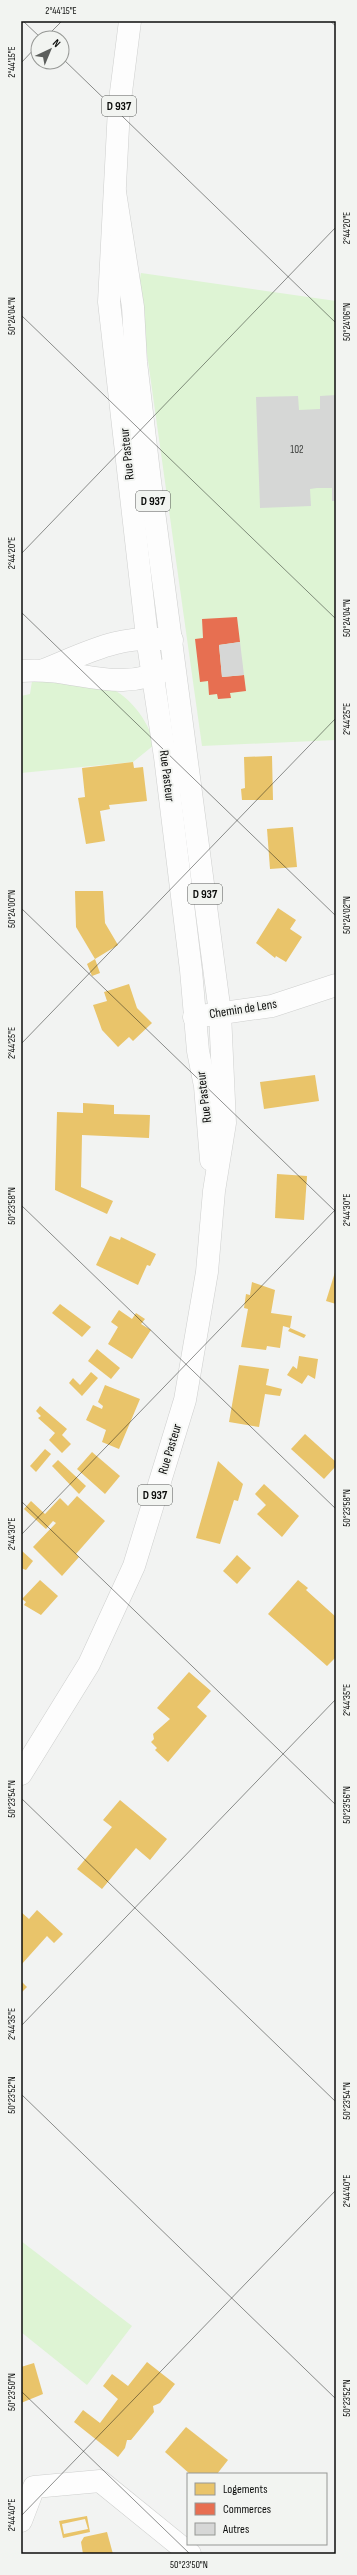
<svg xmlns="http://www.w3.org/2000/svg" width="357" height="2575" font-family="'Sofia Sans Condensed',sans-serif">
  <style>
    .green { fill: #def4d4 }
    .homes { fill: #e9c46a; fill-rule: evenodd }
    .shops { fill: #e76f51 }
    .building { fill: #d6d7d6 }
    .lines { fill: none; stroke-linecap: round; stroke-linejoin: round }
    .street-casing { stroke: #cecfce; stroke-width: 23 }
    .secondary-casing { stroke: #cecfce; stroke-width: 23 }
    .primary-casing { stroke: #cecfce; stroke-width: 23 }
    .street { stroke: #fdfdfd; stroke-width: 22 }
    .secondary { stroke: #fdfdfd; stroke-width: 22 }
    .primary { stroke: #fdfdfd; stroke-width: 22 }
    .ticks { fill: none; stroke: #0c0d0c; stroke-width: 1; stroke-opacity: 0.45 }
    .labels { text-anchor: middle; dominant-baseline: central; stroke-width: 4; stroke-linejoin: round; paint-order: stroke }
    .number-label { font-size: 11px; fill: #3e403e }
    .shield { fill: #f2f4f1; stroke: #515251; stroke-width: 1 }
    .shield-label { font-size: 12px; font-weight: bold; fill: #0c0d0c }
    .street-label { font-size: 13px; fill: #0c0d0c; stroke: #f2f4f1 }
    .neatline { fill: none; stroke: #0c0d0c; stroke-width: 1.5 }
    .ticks-label { font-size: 10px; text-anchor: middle; fill: #0c0d0c }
  </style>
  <rect width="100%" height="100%" fill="#f2f3f2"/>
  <g class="green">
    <path d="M141 273 336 301V740L202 746 138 289Z"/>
    <path d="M32 681C55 682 81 681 103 686 127 691 150 722 154 745L133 762 21 773V696L30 694Z"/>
    <path d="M21 2241 132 2326 87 2385 21 2332Z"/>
  </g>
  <g class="homes">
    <path d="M272 756 273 800H242L241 789 245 788 244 757Z"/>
    <path d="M133 762 134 768 143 767 147 801 109 805 110 809 100 811 105 841 86 844 78 798 85 797 82 768Z"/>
    <path d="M293 827 297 867 270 869 267 829Z"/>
    <path d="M75 891H103L105 923 118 945 95 959 100 973 92 976 87 964 95 959 76 927Z"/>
    <path d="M278 908 296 920 290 929 302 937 286 962 276 956 275 958 256 943Z"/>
    <path d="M129 984 137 1008 152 1023 133 1041 129 1037 118 1047 102 1030 93 1005 107 1001 104 992Z"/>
    <path d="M315 1075 319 1101 264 1109 260 1082Z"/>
    <path d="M83 1103 114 1105V1114L150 1115 149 1138 82 1135 81 1187 113 1201 107 1214 55 1190 57 1112 83 1113Z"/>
    <path d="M277 1174 307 1176 304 1220 275 1218Z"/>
    <path d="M110 1236 120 1240 121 1237 156 1254 150 1266 147 1265 138 1285 96 1265Z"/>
    <path d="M336 1269V1304L326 1301Z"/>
    <path d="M252 1282 275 1290 271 1313 292 1316 290 1328 283 1326 280 1348 267 1346 266 1350 241 1347 248 1309 244 1308 246 1294 250 1295Z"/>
    <path d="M60 1304 91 1327 82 1337 52 1313Z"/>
    <path d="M119 1310 132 1319 136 1313 145 1319 141 1324 151 1330 132 1359 108 1344 118 1327 111 1322Z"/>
    <path d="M290 1328 306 1335 304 1338 288 1331Z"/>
    <path d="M97 1349 120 1368 111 1379 88 1361Z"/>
    <path d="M299 1356 318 1359 315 1379 308 1375 302 1384 287 1375 293 1366 297 1369Z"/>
    <path d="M239 1365 269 1369 266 1385 282 1389 280 1396 265 1394 259 1427 229 1422Z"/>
    <path d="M91 1372 98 1378 82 1396 69 1383 73 1378 80 1385Z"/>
    <path d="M105 1385 140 1399 119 1449 102 1442 106 1430 86 1420 93 1405 102 1409 103 1406 98 1402Z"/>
    <path d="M40 1406 67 1429 62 1435 71 1444 62 1453 49 1440 55 1433 38 1418 41 1416 36 1411Z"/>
    <path d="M305 1434 336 1462V1466L324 1479 291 1449Z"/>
    <path d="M45 1449 51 1454 36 1472 30 1466Z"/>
    <path d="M92 1452 120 1476 105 1494 77 1469Z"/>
    <path d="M58 1460 86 1486 79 1494 52 1466Z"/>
    <path d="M218 1461 243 1484 238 1501 234 1500 220 1544 196 1538Z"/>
    <path d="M264 1484 299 1516 282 1537 257 1514 266 1505 255 1494Z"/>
    <path d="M77 1496 105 1521 76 1554 79 1557 62 1576 33 1547 56 1523 53 1521 46 1529 24 1509 31 1501 45 1514 60 1498 68 1506Z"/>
    <path d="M21 1550 33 1561 26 1570 21 1568Z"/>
    <path d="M237 1555 251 1568 237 1584 223 1571Z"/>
    <path d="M40 1580 58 1596 41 1615 24 1605 26 1602 22 1599Z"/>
    <path d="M298 1580 308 1588 306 1590 336 1617V1657L327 1666 268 1614Z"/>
    <path d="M189 1672 211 1691 197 1707 207 1716 168 1762 155 1750 157 1748 151 1742 154 1739 153 1734 170 1719 157 1708Z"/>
    <path d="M120 1800 167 1839 150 1860 136 1848 102 1889 77 1869 112 1827 103 1820Z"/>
    <path d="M37 1910 63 1934 54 1943 47 1936 21 1965V1912L29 1919Z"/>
    <path d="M21 1981 27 1987 21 1993Z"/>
    <path d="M147 2362 175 2384 160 2403 153 2406 154 2412 131 2440H127L125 2448 118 2457 74 2422 83 2410 100 2423 118 2399 103 2386 112 2374 128 2386Z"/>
    <path d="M34 2363 43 2394 21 2403V2367Z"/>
    <path d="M186 2427 228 2460 217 2474H190L165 2452Z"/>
    <path d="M87 2516 90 2532 63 2538 59 2521ZM85 2519 88 2529 64 2534 62 2524Z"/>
    <path d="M107 2532 113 2554H83L81 2542 84 2537Z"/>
  </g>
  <path class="shops" d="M237 617 240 642 219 645 222 677 244 675 246 691 230 693 231 698 218 699 217 694 209 695 208 681 200 682 195 639 203 638 202 619Z"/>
  <g class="building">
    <path d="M336 395V501H332V488H317L310 489 311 506 260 508 256 397 298 396 299 410 320 409V396Z"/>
    <path d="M240 642 244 675 222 677 219 645Z"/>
  </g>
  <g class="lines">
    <defs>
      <g id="street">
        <path d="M194 1017 272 1006 336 985"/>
        <path d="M21 2521 34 2487 100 2481 190 2554"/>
      </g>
      <g id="secondary">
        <path d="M44 670C91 651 120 634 172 640"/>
        <path d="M21 671C78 666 114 696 170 668"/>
      </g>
      <g id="primary">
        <path d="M130 21 119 108 109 302 147 637 165 757 191 970 198 1051 205 1086 211 1160"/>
        <path d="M21 1774 89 1664 134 1566 185 1400 207 1272 214 1191 225 1123 220 1013 150 481 136 362 133 307 115 192"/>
      </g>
    </defs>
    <use href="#street" class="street-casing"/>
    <use href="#secondary" class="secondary-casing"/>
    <use href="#primary" class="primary-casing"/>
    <use href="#street" class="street"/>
    <use href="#secondary" class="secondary"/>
    <use href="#primary" class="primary"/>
  </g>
  <path class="ticks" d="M23 21 41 38M330 21 336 26M45 38 62 21M62 58 336 323M21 63 38 45M21 315 336 619M21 554 336 227M21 612 336 916M21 908 336 1212M21 1044 336 718M21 1205 336 1509M21 1501 336 1805M21 1535 336 1209M21 1798 336 2102M21 2026 336 1699M21 2094 336 2399M21 2391 190 2554M21 2516 336 2190"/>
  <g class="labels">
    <g class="number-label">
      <text x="297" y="449">102</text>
    </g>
    <g class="shield">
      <rect x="102" y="96" width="34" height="20" rx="3"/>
      <rect x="136" y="491" width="34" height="20" rx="3"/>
      <rect x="188" y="884" width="34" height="20" rx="3"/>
      <rect x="138" y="1485" width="34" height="20" rx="3"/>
    </g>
    <g class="shield-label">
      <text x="119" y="106">D 937</text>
      <text x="153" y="501">D 937</text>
      <text x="205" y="894">D 937</text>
      <text x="155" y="1495">D 937</text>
    </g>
    <g class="street-label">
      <text transform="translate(127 454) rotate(-96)">Rue Pasteur</text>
      <text transform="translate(167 776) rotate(83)">Rue Pasteur</text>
      <text transform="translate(243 1009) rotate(-9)">Chemin de Lens</text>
      <text transform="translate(204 1097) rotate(-97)">Rue Pasteur</text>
      <text transform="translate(170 1449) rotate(-73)">Rue Pasteur</text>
    </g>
  </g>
  <rect width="357" height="2575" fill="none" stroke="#f2f4f1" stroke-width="44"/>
  <rect x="187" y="2473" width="140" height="72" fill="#f2f4f1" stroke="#969895"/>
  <rect x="195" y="2483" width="20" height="12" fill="#e9c46a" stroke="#969895"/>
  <text x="223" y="2493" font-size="12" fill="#0c0d0c">Logements</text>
  <rect x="195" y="2503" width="20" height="12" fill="#e76f51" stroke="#969895"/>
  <text x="223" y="2513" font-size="12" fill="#0c0d0c">Commerces</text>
  <rect x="195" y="2523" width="20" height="12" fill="#d6d7d6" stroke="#969895"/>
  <text x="223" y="2533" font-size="12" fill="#0c0d0c">Autres</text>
  <g transform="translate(50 50) rotate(44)"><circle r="19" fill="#f2f4f1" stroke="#969895"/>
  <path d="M0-3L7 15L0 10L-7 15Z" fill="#5c5e5c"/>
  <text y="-6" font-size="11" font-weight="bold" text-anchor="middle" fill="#0c0d0c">N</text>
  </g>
  <rect x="22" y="22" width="313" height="2531" class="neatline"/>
  <g class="ticks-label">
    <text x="61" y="14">2°44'15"E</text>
    <text transform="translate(11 62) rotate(-90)" y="4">2°44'15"E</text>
    <text transform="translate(346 228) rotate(-90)" y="4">2°44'20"E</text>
    <text transform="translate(11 316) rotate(-90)" y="4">50°24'04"N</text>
    <text transform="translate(346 322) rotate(-90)" y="4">50°24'06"N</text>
    <text transform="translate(11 553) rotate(-90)" y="4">2°44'20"E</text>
    <text transform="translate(346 618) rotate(-90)" y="4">50°24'04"N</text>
    <text transform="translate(346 719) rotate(-90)" y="4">2°44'25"E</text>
    <text transform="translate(11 909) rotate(-90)" y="4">50°24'00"N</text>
    <text transform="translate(346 915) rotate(-90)" y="4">50°24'02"N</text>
    <text transform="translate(11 1043) rotate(-90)" y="4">2°44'25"E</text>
    <text transform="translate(11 1206) rotate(-90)" y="4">50°23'58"N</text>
    <text transform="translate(346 1210) rotate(-90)" y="4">2°44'30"E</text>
    <text transform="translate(346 1508) rotate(-90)" y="4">50°23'58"N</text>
    <text transform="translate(11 1534) rotate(-90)" y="4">2°44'30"E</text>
    <text transform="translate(346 1700) rotate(-90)" y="4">2°44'35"E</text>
    <text transform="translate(11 1799) rotate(-90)" y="4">50°23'54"N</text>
    <text transform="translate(346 1805) rotate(-90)" y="4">50°23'56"N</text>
    <text transform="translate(11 2024) rotate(-90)" y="4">2°44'35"E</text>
    <text transform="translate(11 2095) rotate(-90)" y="4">50°23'52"N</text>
    <text transform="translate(346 2101) rotate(-90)" y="4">50°23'54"N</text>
    <text transform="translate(346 2191) rotate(-90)" y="4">2°44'40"E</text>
    <text transform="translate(11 2392) rotate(-90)" y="4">50°23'50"N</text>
    <text transform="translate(346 2398) rotate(-90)" y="4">50°23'52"N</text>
    <text transform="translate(11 2515) rotate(-90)" y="4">2°44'40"E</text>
    <text x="189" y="2568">50°23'50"N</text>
  </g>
</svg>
